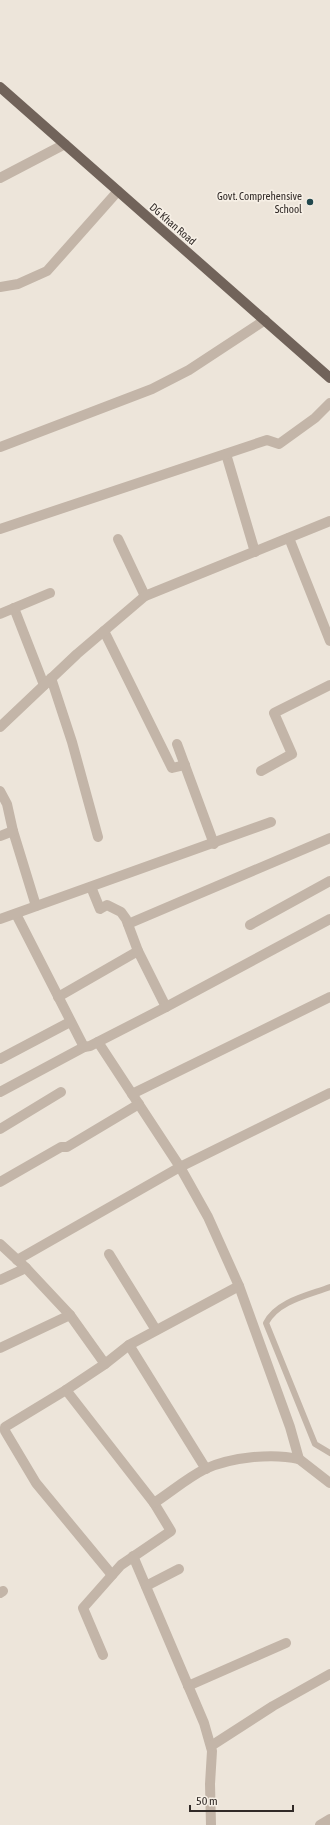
<svg xmlns="http://www.w3.org/2000/svg" width="330" height="1825" font-family="'Asap Condensed',sans-serif">
  <style>
    .lines { fill: none; stroke-linecap: round; stroke-linejoin: round }
    .lane { stroke: #c3b5a8; stroke-width: 6 }
    .street { stroke: #c3b5a8; stroke-width: 10 }
    .primary { stroke: #71635a; stroke-width: 10 }
    .poi-dot { fill: #22484d; stroke: #f6efe5; stroke-width: 1.5 }
    .labels { text-anchor: middle; dominant-baseline: central; stroke-width: 3.5; stroke-linejoin: round; paint-order: stroke }
    .poi-label { font-size: 11px; fill: #312a27; stroke: #f6efe5; text-anchor: end }
    .street-label { font-size: 11px; fill: #312a27; stroke: #f6efe5 }
  </style>
  <rect width="100%" height="100%" fill="#ede5da"/>
  <g class="lines">
    <path class="lane" d="M330 1287C309 1295 277 1301 266 1323L315 1444 330 1453"/>
    <g class="street">
      <path d="M0 178 65 144"/>
      <path d="M0 287 18 284 47 271 118 191"/>
      <path d="M0 447 152 389 189 370 265 320"/>
      <path d="M226 454 255 552"/>
      <path d="M0 529 267 440 279 444 315 418 330 403"/>
      <path d="M289 538 330 641"/>
      <path d="M118 539 145 596"/>
      <path d="M14 608 44 685"/>
      <path d="M0 614 50 593"/>
      <path d="M104 631 172 768 185 765"/>
      <path d="M51 678 72 742 98 837"/>
      <path d="M0 727 77 654 145 596 330 521"/>
      <path d="M177 744 214 844"/>
      <path d="M261 771 292 754 274 713 330 685"/>
      <path d="M0 791 7 804 13 831 36 906"/>
      <path d="M0 836 13 831"/>
      <path d="M91 887 100 909 107 905 121 912 126 919 138 951 166 1007"/>
      <path d="M16 914 84 1047"/>
      <path d="M0 919 271 822"/>
      <path d="M128 924 330 838"/>
      <path d="M250 925 330 881"/>
      <path d="M58 997 138 951"/>
      <path d="M98 1042 180 1167 208 1217 239 1286 290 1427 299 1459 330 1483"/>
      <path d="M0 1059 70 1022"/>
      <path d="M0 1092 84 1047 90 1046 166 1007 330 919"/>
      <path d="M132 1094 330 997"/>
      <path d="M0 1129 61 1092"/>
      <path d="M0 1182 61 1147H67L139 1104"/>
      <path d="M0 1244 26 1268 70 1315 105 1364"/>
      <path d="M109 1254 156 1330"/>
      <path d="M17 1260 180 1167 330 1093"/>
      <path d="M0 1280 26 1268"/>
      <path d="M129 1345 206 1469"/>
      <path d="M0 1348 70 1315"/>
      <path d="M66 1390 154 1503 171 1531 121 1565 83 1608 103 1655"/>
      <path d="M154 1503C171 1492 187 1478 205 1469 231 1457 272 1453 299 1459"/>
      <path d="M133 1556 204 1723 212 1751 210 1784 211 1825"/>
      <path d="M112 1575 36 1483 5 1431V1427L66 1390 105 1364 129 1345 239 1286"/>
      <path d="M146 1586 179 1569"/>
      <path d="M0 1593 3 1591"/>
      <path d="M188 1686 286 1643"/>
      <path d="M211 1746 273 1706 330 1674"/>
      <path d="M320 1825 330 1819"/>
    </g>
    <path class="primary" d="M0 87 330 378"/>
  </g>
  <circle class="poi-dot" cx="310" cy="202" r="4"/>
  <g class="labels">
    <g class="poi-label">
      <text x="302" y="196">Govt. Comprehensive<tspan x="302" dy="13">School</tspan></text>
    </g>
    <g class="street-label">
      <text transform="translate(173 224) rotate(41)">DG Khan Road</text>
    </g>
  </g>
  <path d="M190 1805v6h103v-6" fill="none" stroke="#312a27" stroke-width="2"/>
  <text x="196" y="1805" font-size="12" fill="#312a27" stroke="#f6efe5" stroke-width="3" paint-order="stroke">50 m</text>
</svg>
